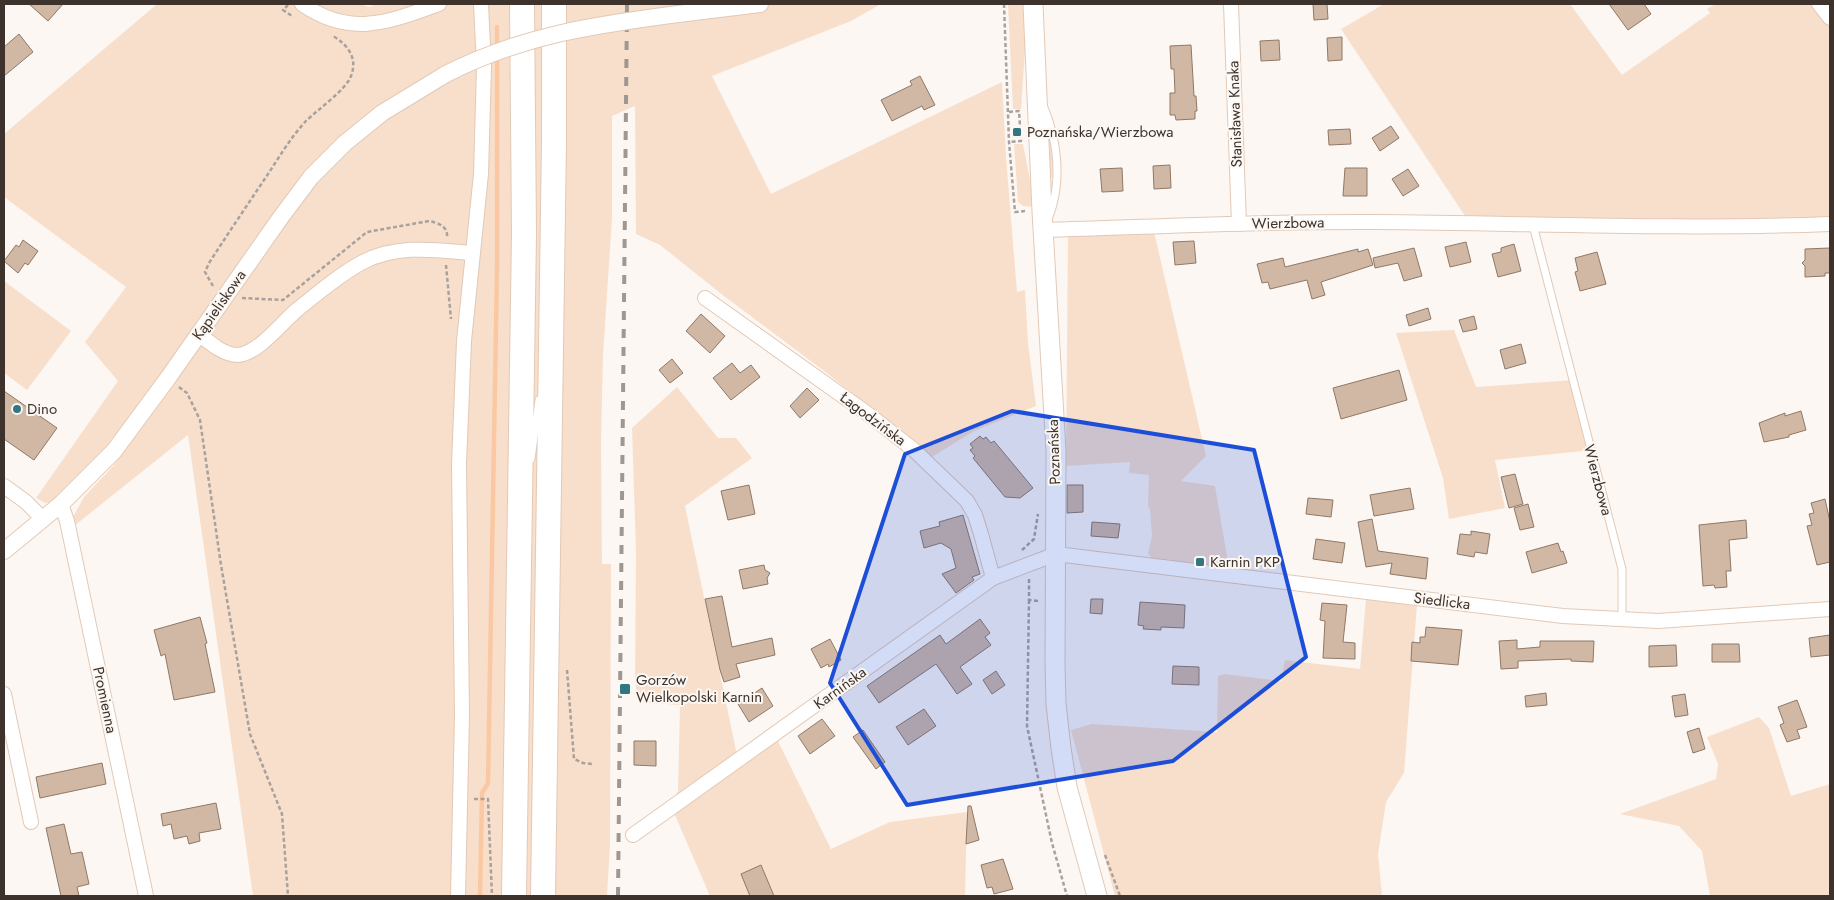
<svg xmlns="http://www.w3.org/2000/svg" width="1834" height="900" font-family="Jost,sans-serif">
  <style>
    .green { fill: #f8dfcc }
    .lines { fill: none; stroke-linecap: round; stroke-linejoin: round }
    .stream { stroke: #fac9a3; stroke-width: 4.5 }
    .building { fill: #d1b8a5; stroke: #8f7866 }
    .service-casing { stroke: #e2c9b6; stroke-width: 9 }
    .minor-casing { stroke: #e2c9b6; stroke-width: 16 }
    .tertiary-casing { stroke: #e2c9b6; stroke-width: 18 }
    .secondary-casing { stroke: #e2c9b6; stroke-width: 21 }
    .motorway-casing { stroke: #e2c9b6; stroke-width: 26 }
    .path { stroke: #a9a19c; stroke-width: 2.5; stroke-dasharray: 4 2.5; stroke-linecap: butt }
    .service { stroke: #fff; stroke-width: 7 }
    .minor { stroke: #fff; stroke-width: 14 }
    .tertiary { stroke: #fff; stroke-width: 16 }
    .secondary { stroke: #fff; stroke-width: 19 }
    .motorway { stroke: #fff; stroke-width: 24 }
    .rail { stroke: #9f9792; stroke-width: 4; stroke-dasharray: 9 9; stroke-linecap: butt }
    .tertiary-bridge-casing { stroke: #e2c9b6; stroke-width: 18; stroke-linecap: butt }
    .tertiary-bridge { stroke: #fff; stroke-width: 16 }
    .marked { fill: #1d4ed8; fill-opacity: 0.2; stroke: #1d4ed8; stroke-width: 4; stroke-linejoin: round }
    .poi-dot { fill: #307782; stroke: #fcf7f3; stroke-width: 2 }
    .labels { text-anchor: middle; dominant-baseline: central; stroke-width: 4; stroke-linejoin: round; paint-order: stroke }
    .street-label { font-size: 15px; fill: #3d332c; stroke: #fcf7f3 }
    .poi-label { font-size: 15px; fill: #3d332c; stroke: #fcf7f3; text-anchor: start }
  </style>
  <rect width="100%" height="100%" fill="#fcf7f3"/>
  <g class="green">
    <path d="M157 4H360L369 7 376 4H881L851 21 712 76 771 194 1002 82 1006 157 1017 292 1025 290 1028 343 1036 406 974 431 932 457 828 374 724 296 660 245 636 234 635 106 612 116V218L603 356 601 443 602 564H611L610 845 607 896H253L188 435 74 526 72 519 84 497 113 466 155 407 143 398 89 470 54 502 45 503 36 498 118 381 85 342 126 287 4 197V134Z"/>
    <path d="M1008 4H1025V50L1021 109H1013Z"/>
    <path d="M1384 4H1570L1622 75 1710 13 1707 9 1716 4H1822L1830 15V224L1469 222 1341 29Z"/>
    <path d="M1046 122C1051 141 1054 157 1052 177L1051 178Z"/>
    <path d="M1014 144H1023L1033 195V207L1023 206 1018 202Z"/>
    <path d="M1150 223 1155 236 1206 456 1181 481 1215 486 1229 568 1151 558 1148 553 1152 536 1150 509 1148 506 1149 475 1129 473 1130 462 1066 466 1068 233Z"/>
    <path d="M4 281 71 331 27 390 4 373Z"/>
    <path d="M1454 330 1476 387 1574 380 1593 450 1495 460 1505 508 1449 519 1443 478 1396 333Z"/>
    <path d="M677 387 718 438H736L752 458 685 506 737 755 774 733 831 849 890 822 967 812 965 896H710L671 806 678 791 680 705 638 702 635 680 636 551 632 428Z"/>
    <path d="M1366 599 1417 605 1404 773 1386 802 1378 854 1382 896H1115L1071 730 1092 724 1217 732 1218 676 1225 674 1281 681 1285 660 1360 669Z"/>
    <path d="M1759 717 1769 728 1791 796 1830 784V896H1710L1702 851 1679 826 1620 814 1716 779 1718 764 1707 737Z"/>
  </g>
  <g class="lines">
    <g class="stream">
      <path d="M497 49V27"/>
      <path d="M480 896 482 793 488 783 497 269V57"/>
    </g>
  </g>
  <g class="building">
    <path d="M29 4H63L48 21Z"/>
    <path d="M1313 4H1327L1328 19 1314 20Z"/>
    <path d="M1609 4H1644L1651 14 1628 30Z"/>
    <path d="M19 34 33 52 4 76V47Z"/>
    <path d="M1342 37V60L1328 61 1327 38Z"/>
    <path d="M1279 40 1280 60 1261 61 1260 41Z"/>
    <path d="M1191 45 1194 96H1196L1197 111H1195V119L1176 120 1175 115H1170V93H1175L1174 69H1171L1170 46Z"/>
    <path d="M920 76 935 105 924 110 922 106 892 121 881 100 912 85 910 81Z"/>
    <path d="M1391 126 1399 138 1380 151 1372 138Z"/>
    <path d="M1350 129 1351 144 1329 145 1328 130Z"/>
    <path d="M1170 165 1171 188 1154 189 1153 166Z"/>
    <path d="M1122 168 1123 191 1102 192 1100 169Z"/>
    <path d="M1345 168H1367V196H1343Z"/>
    <path d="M1408 169 1419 186 1403 196 1392 179Z"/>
    <path d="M23 240 38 251 28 265 25 263 18 273 4 261 16 245 19 247Z"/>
    <path d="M1194 241 1196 263 1175 265 1173 242Z"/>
    <path d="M1466 242 1471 262 1450 267 1445 247Z"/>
    <path d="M1514 244 1521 271 1498 277 1492 254 1501 252V248Z"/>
    <path d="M1414 248 1422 276 1404 281 1398 263 1375 268 1373 258Z"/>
    <path d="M1830 248V273H1825V276L1805 277V266L1802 263 1805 260V249Z"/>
    <path d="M1358 249V252L1368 249 1373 265 1321 282 1325 295 1312 299 1307 280 1270 289 1268 282 1262 283 1257 264 1283 258 1285 267Z"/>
    <path d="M1597 252 1606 284 1580 291 1575 272 1578 271 1575 258Z"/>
    <path d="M1428 308 1431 319 1409 326 1406 315Z"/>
    <path d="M701 314 725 336 710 353 686 331Z"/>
    <path d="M1474 316 1477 329 1463 332 1459 320Z"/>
    <path d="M1521 344 1526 363 1505 369 1500 350Z"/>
    <path d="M672 359 683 373 670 383 659 370Z"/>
    <path d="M732 363 740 373 751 365 760 377 731 400 713 378Z"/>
    <path d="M1399 370 1407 400 1341 419 1333 388Z"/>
    <path d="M807 388 819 400 800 418 790 406Z"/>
    <path d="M4 391 57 428 34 460 4 439Z"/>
    <path d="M1801 411 1806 430 1789 435V437L1764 442 1759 423 1785 413V416Z"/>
    <path d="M980 436 983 439 986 437 991 443 994 441 1033 488 1020 498 1005 497 973 458 975 456 970 450 973 448 970 444Z"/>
    <path d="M1515 474 1523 504 1509 508 1501 477Z"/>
    <path d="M749 485 755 514 728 520 721 491Z"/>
    <path d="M1067 485H1083V512L1067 513Z"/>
    <path d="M1410 488 1414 509 1374 516 1370 495Z"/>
    <path d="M1308 498 1333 500 1331 517 1306 514Z"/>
    <path d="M1825 499 1830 522V562L1817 565 1807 526 1812 525 1809 514 1814 513 1811 503Z"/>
    <path d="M1528 504 1534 527 1520 530 1514 508Z"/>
    <path d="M963 515 980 574 972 577 974 580 956 593 942 574 956 568 951 549 941 543 924 548 920 531 940 526 939 522Z"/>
    <path d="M1372 519 1378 551 1428 558 1426 579 1390 574 1392 563 1366 567 1358 522Z"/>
    <path d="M1746 520 1747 538 1729 540 1731 571H1726L1727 587 1715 588 1714 585 1703 586 1699 525Z"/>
    <path d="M1092 522 1120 524 1118 538 1091 536Z"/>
    <path d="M1471 531 1490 534 1487 554 1475 552 1474 557 1457 554 1460 534 1471 535Z"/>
    <path d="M1316 539 1345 543 1342 563 1313 559Z"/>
    <path d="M1558 543 1561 552 1563 551 1567 563 1532 573 1526 552Z"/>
    <path d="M764 565 765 570 770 573 767 578 768 584 743 589 739 570Z"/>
    <path d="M722 596 732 647 772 638 775 655 736 664 740 677 724 682 720 670 705 599Z"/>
    <path d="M1091 599H1103L1102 614 1090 613Z"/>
    <path d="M1140 602 1185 605 1184 628 1161 627V630L1143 629 1144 626 1138 625Z"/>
    <path d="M1322 603 1347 605 1343 642 1355 643V659L1323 658 1325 621 1320 620Z"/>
    <path d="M200 617 207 643 205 644 215 692 174 700 165 654 161 656 154 630Z"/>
    <path d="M980 619 990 633 985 637 991 645 960 667 972 684 957 694 936 664 879 703 867 686 940 635 946 644Z"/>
    <path d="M1426 627 1462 630 1458 665 1411 661 1412 642 1420 643V637H1425Z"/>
    <path d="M1830 635V655L1811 657 1809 638Z"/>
    <path d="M830 639 841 660 829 667 828 664 821 668 811 649Z"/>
    <path d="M1517 640V649L1540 647V641H1594L1593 662 1571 661V659L1518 661V668L1501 669 1499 641Z"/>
    <path d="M1712 644H1739L1740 662H1712Z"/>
    <path d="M1676 645 1677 666 1649 667V646Z"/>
    <path d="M1173 666 1199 667V685L1172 684Z"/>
    <path d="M996 671 1005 685 992 694 983 680Z"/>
    <path d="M762 688 773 706 749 722 738 704Z"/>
    <path d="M1546 693 1547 705 1526 707 1525 696Z"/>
    <path d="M1685 694 1688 715 1675 717 1672 696Z"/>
    <path d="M1797 700 1807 727 1797 730 1800 738 1787 742 1780 725 1784 723 1778 707Z"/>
    <path d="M924 709 936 726 908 745 896 727Z"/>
    <path d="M822 719 835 736 810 754 798 736Z"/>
    <path d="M1699 728 1705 749 1693 753 1687 732Z"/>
    <path d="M863 730 885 762 876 769 853 737Z"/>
    <path d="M634 741H656V766L634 765Z"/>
    <path d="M102 763 106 784 40 798 36 777Z"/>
    <path d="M216 803 221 829 199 833 200 841 189 844 187 836 174 839 171 824 163 826 161 814Z"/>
    <path d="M968 806H971L979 840 966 844Z"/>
    <path d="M64 824 71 854 82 852 89 884 77 887 79 896H61L46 828Z"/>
    <path d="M1003 859 1013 889 994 894 992 887 987 888 981 865Z"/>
    <path d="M761 865 774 896H750L741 874Z"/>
  </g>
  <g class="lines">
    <defs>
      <g id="service">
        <path d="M1043 105C1058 140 1063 183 1048 219"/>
        <path d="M1533 225 1622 569V620"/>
        <path d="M531 459 539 400"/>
      </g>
      <g id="minor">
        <path d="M302 4C351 38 389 22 439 4"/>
        <path d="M1231 4 1239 224"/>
        <path d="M1819 4 1830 18"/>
        <path d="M1043 230C1154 227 1265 221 1375 222 1527 223 1679 230 1830 224"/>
        <path d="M705 298 868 414 914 450 967 501 975 515 981 534 993 578"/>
        <path d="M198 333C209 342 223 355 238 355 258 354 283 321 298 309 318 293 340 274 363 262 398 244 435 250 472 253"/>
        <path d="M4 486 26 502 43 519"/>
        <path d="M61 504 67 521 146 896"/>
        <path d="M4 694 31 822"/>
        <path d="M633 835 993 578 1056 554 1563 616 1658 621 1830 609"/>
        <path d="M458 896 462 715 459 464 464 341 481 174 484 66 481 4"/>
      </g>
      <g id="tertiary">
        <path d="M678 14 760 4"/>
        <path d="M4 551 61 504 114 451 168 378 281 217 311 177 345 143 382 113 446 74"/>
      </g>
      <path id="secondary" d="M1033 4 1042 211 1056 451 1055 663 1056 704 1061 748 1067 787 1097 896"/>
      <g id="motorway">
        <path d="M514 896 524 234 522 4"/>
        <path d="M543 896 554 141V4"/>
      </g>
    </defs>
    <use href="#service" class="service-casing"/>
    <use href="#minor" class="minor-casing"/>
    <use href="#tertiary" class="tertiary-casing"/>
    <use href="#secondary" class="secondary-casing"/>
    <use href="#motorway" class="motorway-casing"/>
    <g class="path">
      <path d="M1004 4 1009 142 1015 212 1025 211"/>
      <path d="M288 5 283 10 292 16"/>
      <path d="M1009 112 1019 111 1021 141 1009 142"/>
      <path d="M446 265 451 319"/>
      <path d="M213 286 205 272 209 263C229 232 250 201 270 171 281 154 292 136 306 121 317 110 346 90 351 76 358 58 348 45 333 36"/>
      <path d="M242 298 283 300 367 232 429 221C438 223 448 226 447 237"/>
      <path d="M179 387 187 393 200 420 221 565 250 734 282 814 288 896"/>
      <path d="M1022 550 1034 539 1038 514"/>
      <path d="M1029 579V600L1038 601"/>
      <path d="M1029 600 1027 726 1052 843 1067 896"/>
      <path d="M567 670 574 759 583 763 593 764"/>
      <path d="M474 799H488L492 896"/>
      <path d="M1105 855 1120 896"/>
    </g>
    <use href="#service" class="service"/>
    <use href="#minor" class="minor"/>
    <use href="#tertiary" class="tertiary"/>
    <use href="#secondary" class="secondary"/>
    <use href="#motorway" class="motorway"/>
    <path class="rail" d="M618 896 627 4"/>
    <defs>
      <path id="tertiary-bridge" d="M446 74C523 35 594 25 678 14"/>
    </defs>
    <use href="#tertiary-bridge" class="tertiary-bridge-casing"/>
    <use href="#tertiary-bridge" class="tertiary-bridge"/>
  </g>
  <path class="marked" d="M1012 411 1254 450 1306 657 1173 761 907 805 830 683 905 454Z"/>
  <g class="poi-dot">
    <rect x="1012" y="127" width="10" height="10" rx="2.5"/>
    <circle cx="17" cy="409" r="5"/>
    <rect x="1195" y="557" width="10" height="10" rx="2.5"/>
    <rect x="619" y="683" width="12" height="12" rx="2.5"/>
  </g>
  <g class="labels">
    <g class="street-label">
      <text transform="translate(1235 114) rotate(-92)">Stanisława Knaka</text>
      <text transform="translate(1288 223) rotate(-1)">Wierzbowa</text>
      <text transform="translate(219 305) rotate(-55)">Kąpieliskowa</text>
      <text transform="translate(873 419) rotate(37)">Łagodzińska</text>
      <text transform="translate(1054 452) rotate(-92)">Poznańska</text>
      <text transform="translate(1598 480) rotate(75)">Wierzbowa</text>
      <text transform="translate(1442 601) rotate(7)">Siedlicka</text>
      <text transform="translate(840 688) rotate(-36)">Karnińska</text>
      <text transform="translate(105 700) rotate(78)">Promienna</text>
    </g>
    <g class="poi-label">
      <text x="1027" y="132">Poznańska/Wierzbowa</text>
      <text x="27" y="409">Dino</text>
      <text x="1210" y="562">Karnin PKP</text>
      <text x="636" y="680">Gorzów<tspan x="636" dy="17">Wielkopolski Karnin</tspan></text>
    </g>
  </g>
  <rect width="1834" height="900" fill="none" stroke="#3d332c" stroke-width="10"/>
</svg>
